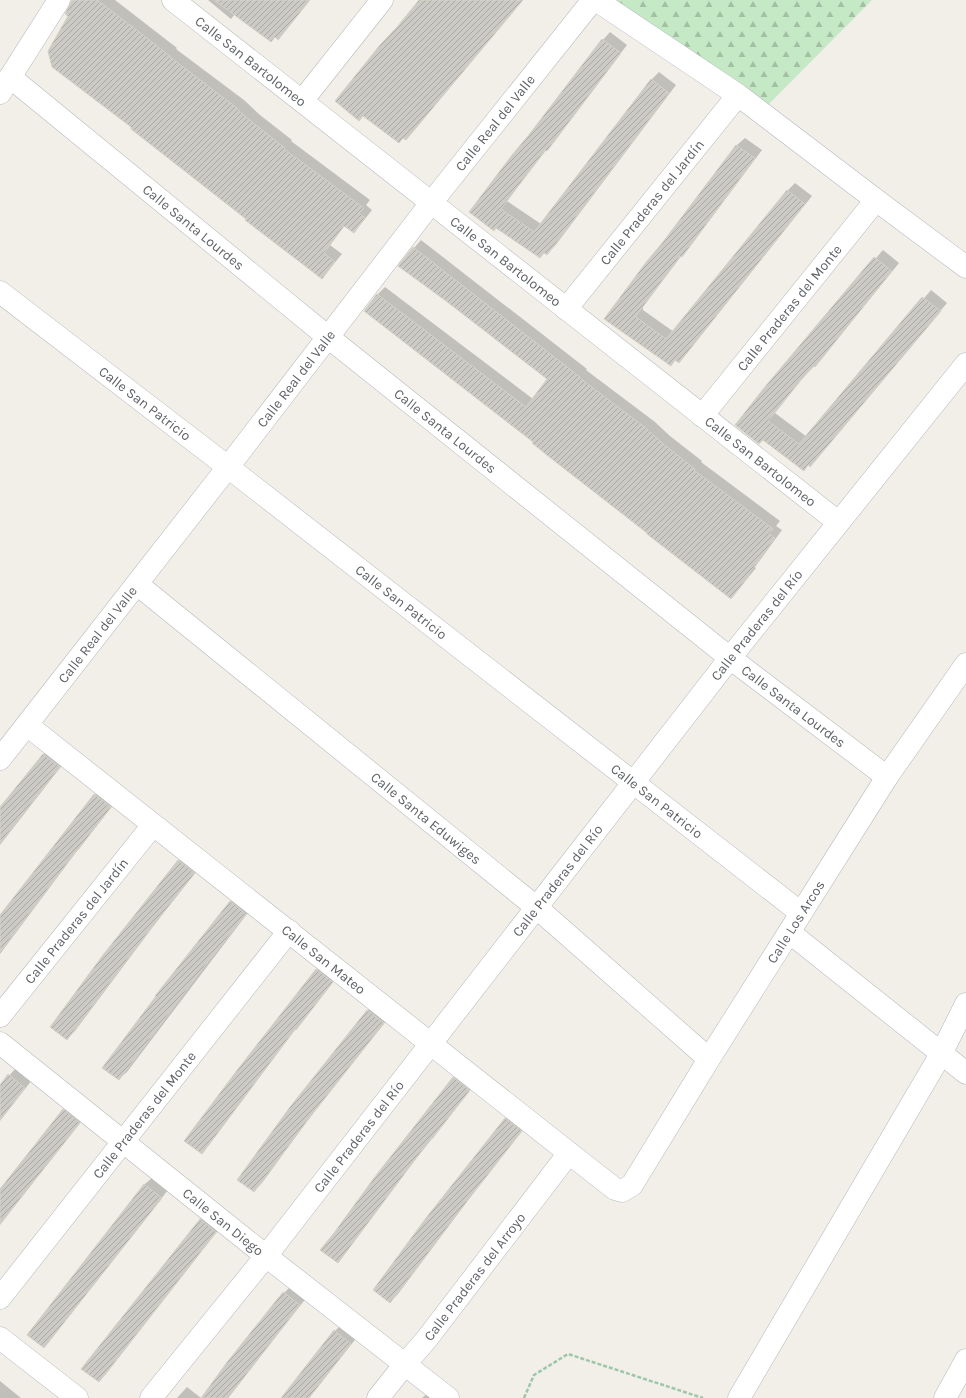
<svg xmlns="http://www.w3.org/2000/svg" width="966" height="1398" font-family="Karla,sans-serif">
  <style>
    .forest { fill: url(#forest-firs) }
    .shadow { fill: #0003 }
    .building { fill: url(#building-hatch); stroke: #d6d1c6 }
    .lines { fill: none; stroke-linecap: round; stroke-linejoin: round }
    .minor-casing { stroke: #b5b8bc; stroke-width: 23 }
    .path { stroke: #9cc7a9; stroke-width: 2.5; stroke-dasharray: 4 2; stroke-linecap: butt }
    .minor { stroke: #fff; stroke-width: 22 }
    .labels { text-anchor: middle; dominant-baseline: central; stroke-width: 4; stroke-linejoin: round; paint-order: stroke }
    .street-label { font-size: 14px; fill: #5f6368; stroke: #fff }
  </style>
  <defs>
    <pattern id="forest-firs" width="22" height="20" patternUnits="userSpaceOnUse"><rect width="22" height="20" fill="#c5e8c5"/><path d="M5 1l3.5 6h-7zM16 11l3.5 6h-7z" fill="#a3c0a4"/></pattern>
    <pattern id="building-hatch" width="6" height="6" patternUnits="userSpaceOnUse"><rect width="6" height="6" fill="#cccac5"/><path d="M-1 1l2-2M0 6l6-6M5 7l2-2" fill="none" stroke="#a9a8a4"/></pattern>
  </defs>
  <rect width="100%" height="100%" fill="#f1efe8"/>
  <path class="forest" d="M611 0H872L764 109Z"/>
  <g class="shadow">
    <path d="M74 0H115L177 48 176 49 244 100 260 115 292 140 291 141 370 200 366 205 372 210 361 224 353 232 345 225 330 245 342 254 322 278 248 219 70 15Z"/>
    <path d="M208 0H310L278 38 235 14 231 19Z"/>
    <path d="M610 32 627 45 554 142 547 149 507 201 541 224 652 79 659 72 676 85 555 246 547 254 496 227 470 212 603 40Z"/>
    <path d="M745 138 762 150 689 248 682 255 643 307V310L674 332 788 190 795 183 812 196 686 354 679 362 676 360 671 364 606 319 737 145Z"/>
    <path d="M421 240 587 369 586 370 655 422 670 436 702 461 701 462 780 521 776 526 782 530 755 567 756 568 731 598 534 442 366 311 378 294 385 287 533 399 549 379 414 248Z"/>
    <path d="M883 250 899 263 822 358 807 373 775 413 807 437 931 290 947 303 810 466 763 439 765 388Z"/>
    <path d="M51 747 67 759 0 845V810L44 754Z"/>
    <path d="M103 787 118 799 80 847 0 954V917L95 795Z"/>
    <path d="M186 853 201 865 152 928 75 1031 67 1039 179 861Z"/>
    <path d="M238 894 253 906 127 1072 119 1079 230 902Z"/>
    <path d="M324 962 339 974 298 1026 209 1145 202 1152 317 970Z"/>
    <path d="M375 1003 391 1015 314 1112 262 1183 254 1191 291 1108 368 1010Z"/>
    <path d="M16 1068 32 1080 0 1121V1086Z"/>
    <path d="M461 1070 476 1083 412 1164 345 1254 338 1262 454 1078Z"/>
    <path d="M71 1102 86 1115 0 1225V1191L64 1110Z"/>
    <path d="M513 1111 528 1123 475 1191 398 1294 390 1302 506 1119Z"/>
    <path d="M153 1177 168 1190 51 1339 44 1347 29 1334 145 1184Z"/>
    <path d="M208 1212 223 1224 106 1374 99 1381 200 1219Z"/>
    <path d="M292 1285 307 1297 228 1398H202L229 1362 284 1293Z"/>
    <path d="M342 1324 358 1336 309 1398H282L335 1331Z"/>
    <path d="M0 1381 21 1398H0Z"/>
    <path d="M187 1387 201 1398H177Z"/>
    <path d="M428 1393 435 1398H422Z"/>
  </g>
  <g class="building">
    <path d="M72 0H97L104 5 170 56V57L237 108V109L252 122 285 148 284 149 364 208 359 213 365 218 354 233 344 226 324 253 335 262 322 279 245 220 246 219 131 129V127L52 67 48 51 68 16 65 14Z"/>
    <path d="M214 0H310L278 40 275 37 271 42Z"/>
    <path d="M419 0H523L406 140 403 138 399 143 363 116 359 121 335 101 380 45 397 27Z"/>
    <path d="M602 39 621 53 547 151 545 150 501 209 534 232 651 79 669 93 547 255 544 253 540 258 496 228 494 231 469 212 512 155 528 136Z"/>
    <path d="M736 145 755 158 682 257 680 256 636 316V317L666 339 787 190 805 204 679 363 675 360 671 366 604 319 647 261 663 242Z"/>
    <path d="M413 247 580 377V378L647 429 662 443 695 469 694 470 773 529 769 534 775 538 748 575 749 576 731 599 647 534V533L548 456 532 443 533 442 364 311 377 294 526 407 547 379 446 301 398 266Z"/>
    <path d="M874 257 892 271 815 367 814 366 799 382 768 421 799 444 922 297 941 311 810 467 808 465 804 471 763 440 759 444 735 425 764 388Z"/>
    <path d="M43 754 60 767 0 843V807Z"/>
    <path d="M94 794 111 807 78 850H77L0 952V915Z"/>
    <path d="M178 860 195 873 144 937 67 1040 50 1027 103 955Z"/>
    <path d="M230 901 246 914 196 977 119 1080 102 1068 156 996H155Z"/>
    <path d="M316 969 333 982 296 1030 295 1029 202 1154 184 1141 238 1069Z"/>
    <path d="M367 1010 384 1023 307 1121 254 1192 237 1180 290 1107Z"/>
    <path d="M8 1074 25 1088 0 1120V1085Z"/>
    <path d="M453 1077 470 1090 432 1139 431 1138 338 1263 320 1250 334 1233 374 1178Z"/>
    <path d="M63 1109 80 1123 0 1224V1189Z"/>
    <path d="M505 1118 522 1131 468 1200 390 1303 373 1290 426 1218Z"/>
    <path d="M144 1184 162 1198 44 1348 27 1335Z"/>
    <path d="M200 1219 216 1232 99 1382 81 1369Z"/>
    <path d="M283 1292 300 1305 228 1398H201L228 1361Z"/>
    <path d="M334 1330 351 1344 334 1366 309 1398H281Z"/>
  </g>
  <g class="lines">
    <defs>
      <g id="minor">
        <path id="s1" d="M173 0 838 522"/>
        <path d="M596 0 738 95 876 200 966 267"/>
        <path id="s2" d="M10 77 328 337 730 658 887 777"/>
        <path d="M0 93 59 0"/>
        <path d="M302 101 382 0"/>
        <path id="s3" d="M0 292 228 467 801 913"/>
        <path id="s4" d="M566 309 738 95"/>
        <path id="s5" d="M702 416 876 200"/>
        <path id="s6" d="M137 584 536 907 709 1059"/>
        <path id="s7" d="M27 725 569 1153 615 1189 622 1191 632 1185 709 1059 887 777 966 664"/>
        <path id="s8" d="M0 759 228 467 431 203 593 0"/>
        <path d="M789 932 966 1073"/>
        <path id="s9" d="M0 1016 153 825"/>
        <path id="s10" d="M0 1043 266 1256 448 1398"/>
        <path id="s11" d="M0 1298 289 931"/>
        <path d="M0 1338 77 1398"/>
        <path id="s12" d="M151 1398 266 1256 730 658 966 364"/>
        <path id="s13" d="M378 1398 405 1364 426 1340 569 1153"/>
        <path d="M739 1398 941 1054 966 1004"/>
        <path d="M945 1398 966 1360"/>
      </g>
    </defs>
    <use href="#minor" class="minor-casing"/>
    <path class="path" d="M524 1398 534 1375 568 1354 703 1398"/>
    <use href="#minor" class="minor"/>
  </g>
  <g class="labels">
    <g class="street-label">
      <text stroke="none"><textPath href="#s1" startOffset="99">Calle San Bartolomeo</textPath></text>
      <text stroke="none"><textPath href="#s8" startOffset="806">Calle Real del Valle</textPath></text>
      <text stroke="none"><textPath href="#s4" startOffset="137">Calle Praderas del Jardín</textPath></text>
      <text stroke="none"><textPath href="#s2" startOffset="237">Calle Santa Lourdes</textPath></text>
      <text stroke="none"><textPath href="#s1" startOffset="423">Calle San Bartolomeo</textPath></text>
      <text stroke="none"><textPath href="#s5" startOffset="139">Calle Praderas del Monte</textPath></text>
      <text stroke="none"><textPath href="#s8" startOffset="482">Calle Real del Valle</textPath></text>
      <text stroke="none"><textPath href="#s3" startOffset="183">Calle San Patricio</textPath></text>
      <text stroke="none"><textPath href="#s2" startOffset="561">Calle Santa Lourdes</textPath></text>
      <text stroke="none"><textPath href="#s1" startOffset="747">Calle San Bartolomeo</textPath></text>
      <text stroke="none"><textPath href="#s3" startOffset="507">Calle San Patricio</textPath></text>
      <text stroke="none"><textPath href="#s12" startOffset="982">Calle Praderas del Río</textPath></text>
      <text stroke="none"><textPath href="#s8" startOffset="158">Calle Real del Valle</textPath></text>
      <text stroke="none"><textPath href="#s2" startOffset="1005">Calle Santa Lourdes</textPath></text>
      <text stroke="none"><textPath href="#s3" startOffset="831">Calle San Patricio</textPath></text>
      <text stroke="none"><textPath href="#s6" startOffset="372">Calle Santa Eduwiges</textPath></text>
      <text stroke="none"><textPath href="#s12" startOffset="658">Calle Praderas del Río</textPath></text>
      <text stroke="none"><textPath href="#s9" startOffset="122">Calle Praderas del Jardín</textPath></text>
      <text stroke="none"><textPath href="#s7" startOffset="1078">Calle Los Arcos</textPath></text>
      <text stroke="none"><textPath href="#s7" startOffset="378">Calle San Mateo</textPath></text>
      <text stroke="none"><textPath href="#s11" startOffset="233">Calle Praderas del Monte</textPath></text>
      <text stroke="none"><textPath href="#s12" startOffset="334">Calle Praderas del Río</textPath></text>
      <text stroke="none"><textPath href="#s10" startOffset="286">Calle San Diego</textPath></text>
      <text stroke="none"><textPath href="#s13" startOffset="155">Calle Praderas del Arroyo</textPath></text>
    </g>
  </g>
</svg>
